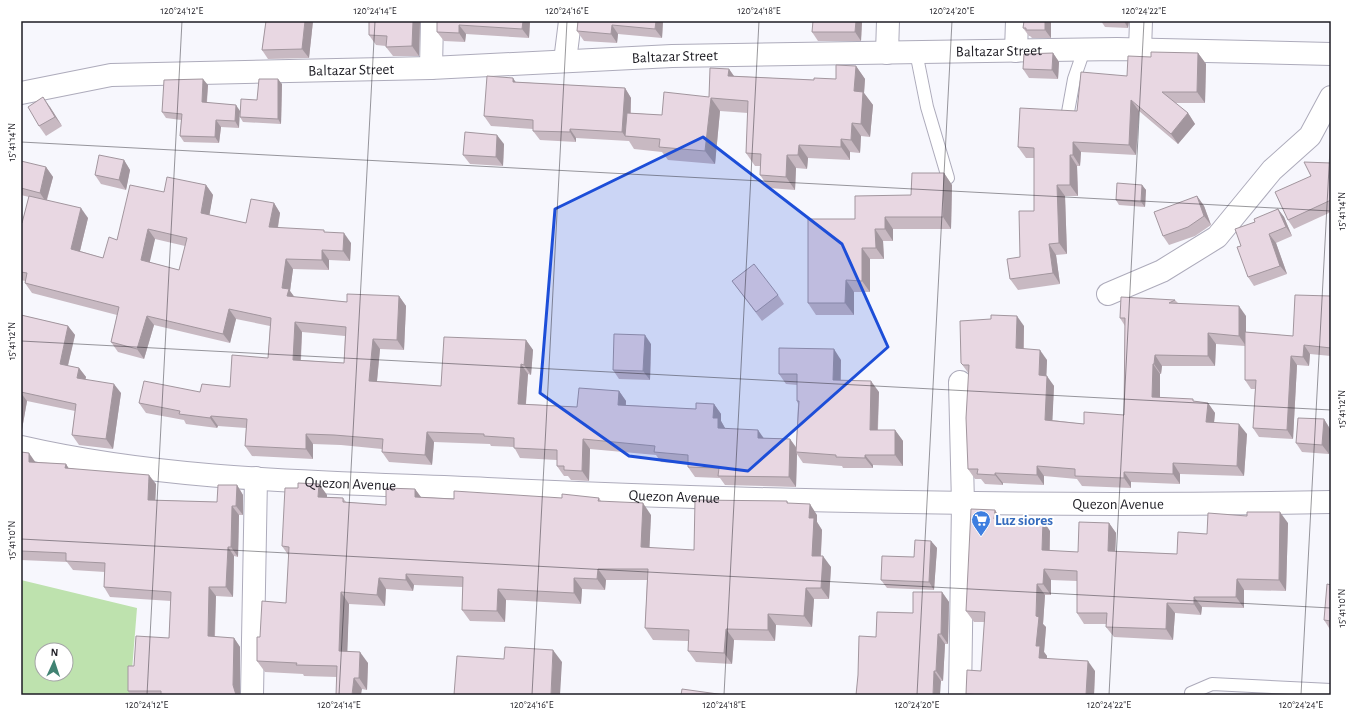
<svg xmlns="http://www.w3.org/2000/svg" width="1352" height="716" font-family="'Alegreya Sans',sans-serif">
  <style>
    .green { fill: #bee2ae; fill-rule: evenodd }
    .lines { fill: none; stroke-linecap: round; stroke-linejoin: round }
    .lane-casing { stroke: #adabbb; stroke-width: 14 }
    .street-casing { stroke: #adabbb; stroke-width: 24 }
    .secondary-casing { stroke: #adabbb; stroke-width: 24 }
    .lane { stroke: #fff; stroke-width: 12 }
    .street { stroke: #fff; stroke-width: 22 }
    .secondary { stroke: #fff; stroke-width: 22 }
    .wall { fill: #c8b9c2; fill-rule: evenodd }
    .shaded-wall { fill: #a2969e }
    .building { fill: #e8d7e2; stroke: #a2969e; fill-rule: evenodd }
    .marked { fill: #1d4ed8; fill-opacity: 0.2; stroke: #1d4ed8; stroke-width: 3; stroke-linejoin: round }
    .ticks { fill: none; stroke: #1e1d24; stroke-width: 1; stroke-opacity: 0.45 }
    .labels { text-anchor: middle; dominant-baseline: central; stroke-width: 4; stroke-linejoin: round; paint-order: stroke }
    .street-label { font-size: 15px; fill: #1e1d24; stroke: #fff }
    .shop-label { font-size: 15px; font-weight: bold; fill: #366cbe; stroke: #fff; text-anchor: start }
    .neatline { fill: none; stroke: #1e1d24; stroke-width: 1.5 }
    .ticks-label { font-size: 10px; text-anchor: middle; fill: #1e1d24 }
  </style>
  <rect width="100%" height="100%" fill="#f7f7fd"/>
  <path class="green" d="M21 580 137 608 130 695H21ZM42 650H66V674H42Z"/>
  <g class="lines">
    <defs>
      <g id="lane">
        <path d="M916 52 927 107 948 178"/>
        <path d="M1068 112 1074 79 1084 50"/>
        <path d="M1191 695V693L1212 684 1331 690"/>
      </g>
      <g id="street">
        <path d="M1140 50 1141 21"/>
        <path d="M1016 51 1017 21"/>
        <path d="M887 53 888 21"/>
        <path d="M565 61 570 21"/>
        <path d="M431 68 432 21"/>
        <path id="s1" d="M21 93 111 75 431 68 672 56 1117 49 1331 54"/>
        <path d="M1108 294 1162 271 1217 237 1272 170 1310 136 1331 97"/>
        <path d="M252 695 256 478"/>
        <path d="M960 695 963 504 960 382"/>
      </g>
      <g id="secondary">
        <path id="s2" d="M21 447C173 482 332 482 487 489 768 502 1049 507 1331 502"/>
      </g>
    </defs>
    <use href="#lane" class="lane-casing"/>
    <use href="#street" class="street-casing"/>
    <use href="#secondary" class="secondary-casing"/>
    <use href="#lane" class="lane"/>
    <use href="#street" class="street"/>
    <use href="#secondary" class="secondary"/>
  </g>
  <g class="wall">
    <path d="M266 21H313L309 58 268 59 262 50Z"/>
    <path d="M369 21H420L419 56H393L386 47V46L376 45 369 35Z"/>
    <path d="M437 21H530L529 38 466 34 465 42 444 41 437 32Z"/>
    <path d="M578 21H663L662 38 618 34 617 43 584 41 577 31Z"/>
    <path d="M862 21 861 41H818L812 32Z"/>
    <path d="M1024 21H1051V38H1032L1030 36H1029L1023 28Z"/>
    <path d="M1101 21H1129L1128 28 1105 27Z"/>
    <path d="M1221 21H1245V22Z"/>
    <path d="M1053 53 1059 62 1058 79 1029 78 1023 69Z"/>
    <path d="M1198 53 1206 64 1205 103H1175L1188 113 1195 124 1178 144 1139 111 1136 155 1081 152 1080 166H1077L1078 196H1065L1067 254 1056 255 1060 284 1018 290 1010 279 1020 257 1034 211V158H1026L1018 147 1077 111 1127 76 1151 57Z"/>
    <path d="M856 66 865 79 864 93 873 105 870 137 861 136 860 153 850 152V160L808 158 807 169 796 168 795 190 769 188 760 175V166H755L746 153 748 113 720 111 715 164 668 160 662 152 634 149 629 141 576 138V142L540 140 533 131V129L491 126 484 116 516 82 625 88 631 98V113L662 115 709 97 729 69 734 76 814 80 836 79Z"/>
    <path d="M282 84 281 124 243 122 240 117 257 100Z"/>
    <path d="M208 85 207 103 236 105 239 128 221 127 219 143 184 142 180 136 181 120 166 118 162 112Z"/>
    <path d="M50 107 62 126 46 136 39 126Z"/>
    <path d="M504 144 503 166 470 164 463 155Z"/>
    <path d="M124 160 130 170 126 190 101 184 95 175Z"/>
    <path d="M1331 163V212L1294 229 1288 220 1311 176Z"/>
    <path d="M46 167 53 177 47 200 88 218 80 251 103 258 117 240 164 192 206 185 213 195 209 215 246 223 274 203 280 213 278 228 325 232 351 243 350 261 329 260V270L293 269 290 291 294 297 347 302 399 296 406 306 404 350 380 349 377 381 441 386 526 340 533 350 531 375 528 374 526 404 577 407 619 391 626 401V405L696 409 714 404 721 414V421L725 428 764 438 790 439 796 447 798 404 797 401V385L786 384 779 374 841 360V380L879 392 878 430H895L903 441V466L873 465V468H843L842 466 803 463 797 454 796 487 725 485 720 478 695 477 688 467V464L661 462 656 455 590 449 589 481 571 480 568 476H564L557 466V460L520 458 514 447 491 446 490 444 434 442 432 465 389 462 382 452V449L341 445 313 444V459L252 456 245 446 246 428 218 426 217 428 186 424 184 420 146 413 139 403 230 387 268 358 270 326 236 319 230 343 154 325 144 359 118 352 111 342 117 315 32 293 25 283V281L21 280V223H22L29 197 21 195V188ZM155 239 185 246 179 270 149 262ZM302 332 345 336 344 363 301 360Z"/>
    <path d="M944 173 952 185 951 229H893V241H883L884 259H870V292H854V315H816L808 303 855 219 911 195Z"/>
    <path d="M1142 185 1146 190 1145 207 1119 205 1116 200Z"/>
    <path d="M1197 196 1204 206 1211 225 1195 236 1169 245 1163 236Z"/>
    <path d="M1278 209 1284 217 1292 236 1276 243 1287 274 1254 286 1248 277 1241 246 1255 222Z"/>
    <path d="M732 281 778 295 784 304 762 321Z"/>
    <path d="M1331 296V356L1310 354 1309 366 1297 365 1293 439 1259 437 1253 428 1255 389H1251L1245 380V346L1216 344 1215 366H1162L1161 374H1160V397L1208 403 1215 413 1214 422 1247 434 1244 476 1180 474V484L1131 482V488L1082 486 1077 479 1044 476V485L1003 483V485L985 484 981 479H975L968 469 969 374 961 363 991 319 1024 326V349L1047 360 1046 376 1054 386 1052 420 1084 424 1124 415 1125 326 1120 318 1175 300 1178 303 1246 316V332L1293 336Z"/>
    <path d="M21 315 68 326 75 335 68 366 79 368 86 377 85 380 121 393 113 449 79 445 72 435 75 411 27 401 21 435Z"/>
    <path d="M651 344 650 380 619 379 613 370Z"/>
    <path d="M1324 419 1330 429 1329 454 1302 452 1296 443Z"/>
    <path d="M21 452 35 462 66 464 69 469 156 484 155 500 217 502 237 485 243 495V515H239L238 557 234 556 233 597 216 596 215 637 234 638 240 647V695H131L128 691 134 666 169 638 171 601 110 597 104 587 105 572 73 570 67 562 21 560Z"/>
    <path d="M319 484 327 495V497L343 498 346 502 386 505 415 489 421 497 454 499 599 498 601 501 651 515 649 548 694 550 787 501 788 503 817 515V522L822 530 821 556 831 567 829 599H814L812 627 776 625 775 641 734 640 732 664 696 662 688 651V641L653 640 645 628 647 580H606L605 590 582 589 581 604 506 600 505 622 470 621 462 610 463 587 414 585 413 591 386 589 385 606 349 604 347 651 368 663 367 690 362 689 337 677 304 676 303 674 265 672 257 661 260 637 286 603 289 556 282 546 298 488Z"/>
    <path d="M1001 519 1050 531V551L1078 552 1109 523 1116 533 1115 551 1177 554 1207 534 1288 523 1286 591 1244 590V608L1202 607 1201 615 1175 613 1173 640 1114 637 1106 627V624H1084L1077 613V581L1051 580V595H1045L1043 624 1046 627 1044 652 1047 656V659L1095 671 1094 695H967L966 694 981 671 985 622H974L966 611Z"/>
    <path d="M931 541 937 548 934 590 887 588 881 580 914 557Z"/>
    <path d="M1331 585V631L1324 620Z"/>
    <path d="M942 592 949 602 948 644H945L943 681H941L876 637 913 613Z"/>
  </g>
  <g class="shaded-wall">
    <path d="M305 21H313L309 58 302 49Z"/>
    <path d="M413 21H420L419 56 412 46Z"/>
    <path d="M523 21H530L529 38 522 29Z"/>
    <path d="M656 21H663L662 38 655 29Z"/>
    <path d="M856 21H862L861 41 855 32Z"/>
    <path d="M1045 21H1051V38L1045 30Z"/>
    <path d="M1124 21H1129L1128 28Z"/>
    <path d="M459 25 466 34 465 42 459 33Z"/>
    <path d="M612 25 618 34 617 43 611 34Z"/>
    <path d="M1053 53 1059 62 1058 79 1052 70Z"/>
    <path d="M1198 53 1206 64 1205 103 1197 92Z"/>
    <path d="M856 66 865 79 864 93 873 105 870 137 861 124 854 91Z"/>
    <path d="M729 69 738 82 728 76Z"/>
    <path d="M513 78 519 87 513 82Z"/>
    <path d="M203 79 208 85 206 109 202 102Z"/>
    <path d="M278 79 282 84 281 124 278 119Z"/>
    <path d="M625 88 631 98 629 137 625 136 622 132Z"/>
    <path d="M43 97 50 107 62 126 55 117Z"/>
    <path d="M711 98 720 111 715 164 705 151Z"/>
    <path d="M1131 100 1139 111 1136 155 1129 145Z"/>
    <path d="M236 105 240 111 239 128 235 121Z"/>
    <path d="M1188 113 1195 124 1178 144 1171 134Z"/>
    <path d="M216 120 221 127 219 143 215 137Z"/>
    <path d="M852 123 861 136 860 153 851 140Z"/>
    <path d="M570 129 576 138V142L570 132Z"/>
    <path d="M497 135 504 144 503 166 496 157Z"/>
    <path d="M841 139 850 152V160L841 147Z"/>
    <path d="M1073 142 1081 152 1080 166 1073 155Z"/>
    <path d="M799 145 808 158 807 169 798 155Z"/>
    <path d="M787 155 796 168 795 190 786 177Z"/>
    <path d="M1070 155 1077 166 1078 196 1070 185Z"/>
    <path d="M124 160 130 170 126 190 119 180Z"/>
    <path d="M46 167 53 177 46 202 40 193Z"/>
    <path d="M944 173 952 185 951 229 943 217Z"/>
    <path d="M206 185 213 195 208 223 201 213Z"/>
    <path d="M1057 185 1065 196 1067 254 1059 243Z"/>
    <path d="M1142 185 1146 190 1145 207 1141 202Z"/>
    <path d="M1197 196 1204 206 1211 225 1204 216Z"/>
    <path d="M274 203 280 213 276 237 269 227Z"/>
    <path d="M81 208 88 218 78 259 71 249Z"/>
    <path d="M1278 209 1284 217 1292 236 1286 227Z"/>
    <path d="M885 217 893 229V241L885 229Z"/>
    <path d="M148 229 155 239 148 270 141 260Z"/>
    <path d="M875 229 883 241 884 259 876 248Z"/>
    <path d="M344 233 351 243 350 261 343 251Z"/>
    <path d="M1269 234 1276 243 1287 274 1280 266Z"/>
    <path d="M1049 244 1056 255 1060 284 1053 273Z"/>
    <path d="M862 248 870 259V292L862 281Z"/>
    <path d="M322 250 329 260V270L322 260Z"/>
    <path d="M286 259 293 269 290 291 296 299 294 306 282 288Z"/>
    <path d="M846 280 854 292V315L845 303Z"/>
    <path d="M399 296 406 306 404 350 397 340Z"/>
    <path d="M1239 306 1246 316V346L1239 336Z"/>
    <path d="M229 309 236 319 230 343 223 334Z"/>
    <path d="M147 316 154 325 144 359 137 349Z"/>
    <path d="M1017 316 1024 326 1023 359 1016 348Z"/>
    <path d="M295 322 302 332 300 370 293 360Z"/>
    <path d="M68 326 75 335 66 373 60 364Z"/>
    <path d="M1208 333 1216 344 1215 366 1208 356Z"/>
    <path d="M645 335 651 344 650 380 643 371Z"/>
    <path d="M373 339 380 349 376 391 369 381Z"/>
    <path d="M526 340 533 350 531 375 524 365Z"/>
    <path d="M1304 345 1310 354 1309 366 1303 357Z"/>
    <path d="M834 349 841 360 840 391 833 380Z"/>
    <path d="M1040 350 1047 360 1046 386 1039 375Z"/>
    <path d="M1155 355 1162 366 1161 374 1154 364Z"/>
    <path d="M1291 356 1297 365 1293 439 1287 430Z"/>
    <path d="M521 364 528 374 525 414 518 404Z"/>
    <path d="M1153 364 1160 374V408L1152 397Z"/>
    <path d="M79 368 86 377 83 388 77 378Z"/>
    <path d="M1047 376 1054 386 1052 430 1045 420Z"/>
    <path d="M871 381 879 392 877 441 870 430Z"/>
    <path d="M114 384 121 393 113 449 106 439Z"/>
    <path d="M619 391 626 401 625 415 618 405Z"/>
    <path d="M21 393 27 401 21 435Z"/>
    <path d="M1208 403 1215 413 1213 432 1206 422Z"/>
    <path d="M714 404 721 414V421L725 428V438L718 428 713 418Z"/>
    <path d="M211 416 218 426 217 428 210 418Z"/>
    <path d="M1324 419 1330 429 1329 454 1322 445Z"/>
    <path d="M1239 424 1247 434 1244 476 1237 466Z"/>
    <path d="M758 430 765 440 758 438Z"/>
    <path d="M895 430 903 441V466L895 455Z"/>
    <path d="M427 432 434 442 432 465 425 455Z"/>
    <path d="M306 434 313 444V459L306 449Z"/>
    <path d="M583 439 590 449 589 481 582 471Z"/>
    <path d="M790 439 797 449 796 452 797 454 796 487 789 477Z"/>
    <path d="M29 453 36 463 29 462Z"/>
    <path d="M865 455 873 465V468L865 458Z"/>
    <path d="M1173 463 1180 474V484L1173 474Z"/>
    <path d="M66 464 72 474 65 468Z"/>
    <path d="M1037 466 1044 476V485L1037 475Z"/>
    <path d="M1124 472 1131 482V488L1124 478Z"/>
    <path d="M995 473 1003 483V485L995 475Z"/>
    <path d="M149 475 156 484 155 509 148 500Z"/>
    <path d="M319 484 327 495 326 508 318 497Z"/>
    <path d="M237 485 243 495V515L236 506Z"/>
    <path d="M415 489 423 500 415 497Z"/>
    <path d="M643 503 651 515 649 559 641 547Z"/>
    <path d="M810 504 817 515V522L822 530 820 567 812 556 809 518Z"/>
    <path d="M232 506 239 515 238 557 231 547Z"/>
    <path d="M995 510 1002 521 994 519Z"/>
    <path d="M1280 512 1288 523 1286 591 1279 580Z"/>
    <path d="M1043 520 1050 531 1049 561 1042 550Z"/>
    <path d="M1109 523 1116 533 1115 561 1108 551Z"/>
    <path d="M931 541 937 548 934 590 929 582Z"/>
    <path d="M228 547 234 556 233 597 226 587Z"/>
    <path d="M823 556 831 567 829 599 821 588Z"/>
    <path d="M598 569 606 580 605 590 597 579Z"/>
    <path d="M1044 569 1051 580V595L1043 584Z"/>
    <path d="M406 574 414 585 413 591 406 580Z"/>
    <path d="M379 578 386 589 385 606 377 595Z"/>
    <path d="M574 578 582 589 581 604 574 593Z"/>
    <path d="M1237 579 1244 590V608L1236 597Z"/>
    <path d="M1037 584 1045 595 1043 624 1046 627 1044 652 1047 656 1046 669 1039 658 1036 646V616Z"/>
    <path d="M209 587 216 596 214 646 208 636Z"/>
    <path d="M806 588 814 599 812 627 804 616Z"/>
    <path d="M498 589 506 600 505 622 497 611Z"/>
    <path d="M341 592 349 604 347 662 339 651Z"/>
    <path d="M942 592 949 602 948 644 941 634Z"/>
    <path d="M1194 597 1202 607 1201 615 1194 604Z"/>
    <path d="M1167 603 1175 613 1173 640 1166 629Z"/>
    <path d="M768 614 776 625 775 641 768 630Z"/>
    <path d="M726 629 734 640 732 664 724 653Z"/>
    <path d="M938 634 945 644 943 681 936 671Z"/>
    <path d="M234 638 240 647V695H236L233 685Z"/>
    <path d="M553 650 562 662 560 695H551Z"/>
    <path d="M360 652 368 663 367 690 359 678Z"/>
    <path d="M1088 661 1095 671 1094 695H1086Z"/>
    <path d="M934 671 941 681 940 695H933Z"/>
    <path d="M354 678 362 689 361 695H352Z"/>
  </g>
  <g class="building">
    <path d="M266 21H305L302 49 262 50Z"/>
    <path d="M369 21H413L412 46 386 47 387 36 369 35Z"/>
    <path d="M437 21H523L522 29 459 25V33L437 32Z"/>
    <path d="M578 21H656L655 29 612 25 611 34 577 31Z"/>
    <path d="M813 21H856L855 32H812Z"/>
    <path d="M1024 21H1045V30H1026V28H1023Z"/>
    <path d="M1151 52 1198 53 1197 92H1162L1188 113 1171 134 1131 100 1129 145 1073 142V155H1070V185H1057L1059 243 1049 244 1053 273 1010 279 1007 259 1020 257 1019 211H1034V148L1018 147 1020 108 1077 111 1081 72 1127 76 1128 56 1151 57Z"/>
    <path d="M1053 53 1052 70 1023 69 1024 54Z"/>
    <path d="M836 65 856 66 854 91 863 92 861 124 852 123 851 140 841 139V147L799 145 798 155H787L786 177 760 175 761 154 746 153 748 101 711 98 705 151 659 147 660 139 625 136 627 113 662 115 664 92 709 97 710 68 729 69 728 76 814 80V78L836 79Z"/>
    <path d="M487 76 513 78V82L625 88 622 132 570 129V132L533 131V120L484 116Z"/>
    <path d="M203 79 202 102 236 105 235 121 216 120 215 137 180 136 182 114 162 112 164 80Z"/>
    <path d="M259 79H278V119L240 117 241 99 257 100Z"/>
    <path d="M43 97 55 117 39 126 28 107Z"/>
    <path d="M465 132 497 135 496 157 463 155Z"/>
    <path d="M99 155 124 160 119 180 95 175Z"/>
    <path d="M21 161 46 167 40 193 21 188Z"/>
    <path d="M1304 162 1331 163V200L1288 220 1275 192 1311 176Z"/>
    <path d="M912 173H944L943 217H885V229H875L876 248H862V281L846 280 845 303H808V219H855V196L911 195Z"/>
    <path d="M167 177 206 185 201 213 246 223 251 199 274 203 269 227 324 230V232L344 233 343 251 322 250V260L286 259 282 288 289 289 287 296 347 302V294L399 296 397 340 373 339 369 381 441 386 444 337 526 340 524 365 521 364 518 404 577 407 579 388 619 391 618 405 696 409V403L714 404 713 418H718V428L758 430V438L790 439 789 477 718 476 719 468 688 467V455L654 452 655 446 583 439 582 471 564 470V466H557V450L514 448V438L484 436V434L427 432 425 455 382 452 383 439 334 435 306 434V449L245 446 247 419 211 416 210 418 179 414 180 411 139 403 144 381 200 392 202 384 230 387 232 355 268 358 271 318 229 309 223 334 147 316 137 349 111 342 119 307 25 283 27 273 21 272V223H22L29 196 81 208 71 249 103 258 109 237 117 240 130 185 164 192ZM148 229 187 238 179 270 141 260ZM295 322 346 327 344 363 293 360Z"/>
    <path d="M1117 183 1142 185 1141 202 1116 200Z"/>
    <path d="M1197 196 1204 216 1188 227 1163 236 1154 212Z"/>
    <path d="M1278 209 1286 227 1269 234 1280 266 1248 277 1237 247 1241 246 1235 229 1255 222 1254 219Z"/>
    <path d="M754 264 778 295 756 312 732 281Z"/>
    <path d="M1295 295 1331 296V348L1304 345 1303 357 1291 356 1287 430 1253 428 1256 380H1245V332L1293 336Z"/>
    <path d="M1121 297 1175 300 1169 303 1239 306V336L1208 333V356L1155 355 1154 364H1153L1152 397 1193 399V401L1208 403 1206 422 1239 424 1237 466 1173 463V474L1124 472V478L1075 476V469L1037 466V475L995 473V475L977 474 978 469H968L966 418 969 365H963L961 363 960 321 991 319V315L1017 316 1016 348 1040 350 1039 375 1047 376 1045 420 1084 424V412L1124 415 1125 318H1120Z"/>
    <path d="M21 315 68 326 60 364 79 368 77 378 114 384 106 439 72 435 76 404 21 392Z"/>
    <path d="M614 334 645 335 643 371 613 370Z"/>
    <path d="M779 348 834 349 833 380 871 381 870 430H895V455H865V458L836 457V455L796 452 799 401H797V374H779Z"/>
    <path d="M1298 418 1324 419 1322 445 1296 443Z"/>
    <path d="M21 452 29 453V462L66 464 65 468 149 475 148 500 217 502 218 485H237L236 506H232L231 547H228L226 587H209L208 636 234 638 233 685 236 695H171L161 694V691H128V666H134L136 636 169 638 171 592 104 587 105 563 66 561V553L21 551Z"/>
    <path d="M298 483 319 484 318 497 343 498V502L386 505V488L415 489V497L454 499V491L562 498V494L599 498 598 501 643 503 641 547 694 550 695 500 787 501V503L810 504 809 518H814L812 556H823L821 588H806L804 616 768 614V630L726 629 724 653 688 651 689 630 645 628 648 569H598L597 579 574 578V593L498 589 497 611 462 610 463 577 406 574V580L379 578 377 595 341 592 339 651 360 652 359 678H354L352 695H336L337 666 296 665 297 663 257 661V637H260L262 601 286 603 289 547 282 546 285 488H298Z"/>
    <path d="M971 509 995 510 994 519 1043 520 1042 550 1078 552 1079 522 1109 523 1108 551 1177 554 1178 532 1207 534 1208 513 1247 516V512H1280L1279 580 1237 579 1236 597H1194V604L1167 603 1166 629 1106 627 1107 613H1077V571L1044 569 1043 584H1037L1036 616 1039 617 1036 646H1040L1039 658 1088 661 1086 695H983L966 694 967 670 981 671 985 612 966 611Z"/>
    <path d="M915 540 931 541 929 582 881 580 882 556 914 557Z"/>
    <path d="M1327 584 1331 585V621L1324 620Z"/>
    <path d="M913 592H942L941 634H938L936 671H934L933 695H856L858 675 859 636 876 637 877 612 913 613Z"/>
    <path d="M505 647 553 650 551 695H454L457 656 504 659Z"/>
    <path d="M682 689 725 695H681Z"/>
  </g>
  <path class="marked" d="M703 137 842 244 888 347 748 471 629 456 540 393 555 209Z"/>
  <path class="ticks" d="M21 142 1331 211M21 341 1331 410M21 539 1331 608M147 695 182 21M339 695 375 21M532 695 567 21M724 695 759 21M917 695 952 21M1109 695 1144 21M1301 695 1331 130"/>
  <defs>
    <symbol id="supermarket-pin" viewBox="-11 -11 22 30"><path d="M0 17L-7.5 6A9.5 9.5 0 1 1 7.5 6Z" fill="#3f7fe0" stroke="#fff"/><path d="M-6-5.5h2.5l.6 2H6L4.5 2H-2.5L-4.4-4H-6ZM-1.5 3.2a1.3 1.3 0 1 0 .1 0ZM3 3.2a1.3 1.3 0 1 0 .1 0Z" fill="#fff"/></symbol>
  </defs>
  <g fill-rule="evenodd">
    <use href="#supermarket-pin" x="970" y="509" width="22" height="30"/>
  </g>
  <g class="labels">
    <g class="street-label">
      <text stroke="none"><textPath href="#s1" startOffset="980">Baltazar Street</textPath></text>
      <text stroke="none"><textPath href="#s1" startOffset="656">Baltazar Street</textPath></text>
      <text stroke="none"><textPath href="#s1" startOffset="332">Baltazar Street</textPath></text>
      <text stroke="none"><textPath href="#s2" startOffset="332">Quezon Avenue</textPath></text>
      <text stroke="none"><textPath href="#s2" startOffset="656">Quezon Avenue</textPath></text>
      <text stroke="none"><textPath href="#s2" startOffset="1100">Quezon Avenue</textPath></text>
    </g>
    <g class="shop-label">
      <text x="995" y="520">Luz siores</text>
    </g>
  </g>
  <rect width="1352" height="716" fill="none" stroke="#ffffff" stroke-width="44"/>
  <g transform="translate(54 662) rotate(3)"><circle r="19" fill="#ffffff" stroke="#a5a5a7"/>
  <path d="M0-3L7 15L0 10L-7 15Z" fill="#418373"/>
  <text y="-6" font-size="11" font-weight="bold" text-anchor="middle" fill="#1e1d24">N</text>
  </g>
  <rect x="22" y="22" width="1308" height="672" class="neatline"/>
  <g class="ticks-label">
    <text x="182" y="14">120°24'12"E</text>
    <text x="375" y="14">120°24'14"E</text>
    <text x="567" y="14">120°24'16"E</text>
    <text x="759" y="14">120°24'18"E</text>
    <text x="952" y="14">120°24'20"E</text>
    <text x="1144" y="14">120°24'22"E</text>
    <text transform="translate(11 142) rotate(-90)" y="4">15°41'14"N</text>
    <text transform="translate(1341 211) rotate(-90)" y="4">15°41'14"N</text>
    <text transform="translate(11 341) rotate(-90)" y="4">15°41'12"N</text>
    <text transform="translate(1341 409) rotate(-90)" y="4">15°41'12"N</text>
    <text transform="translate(11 540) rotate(-90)" y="4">15°41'10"N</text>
    <text transform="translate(1341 608) rotate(-90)" y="4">15°41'10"N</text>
    <text x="147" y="708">120°24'12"E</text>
    <text x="339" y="708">120°24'14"E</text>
    <text x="532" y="708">120°24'16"E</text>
    <text x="724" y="708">120°24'18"E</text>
    <text x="917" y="708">120°24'20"E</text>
    <text x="1109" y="708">120°24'22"E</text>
    <text x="1301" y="708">120°24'24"E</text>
  </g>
</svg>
